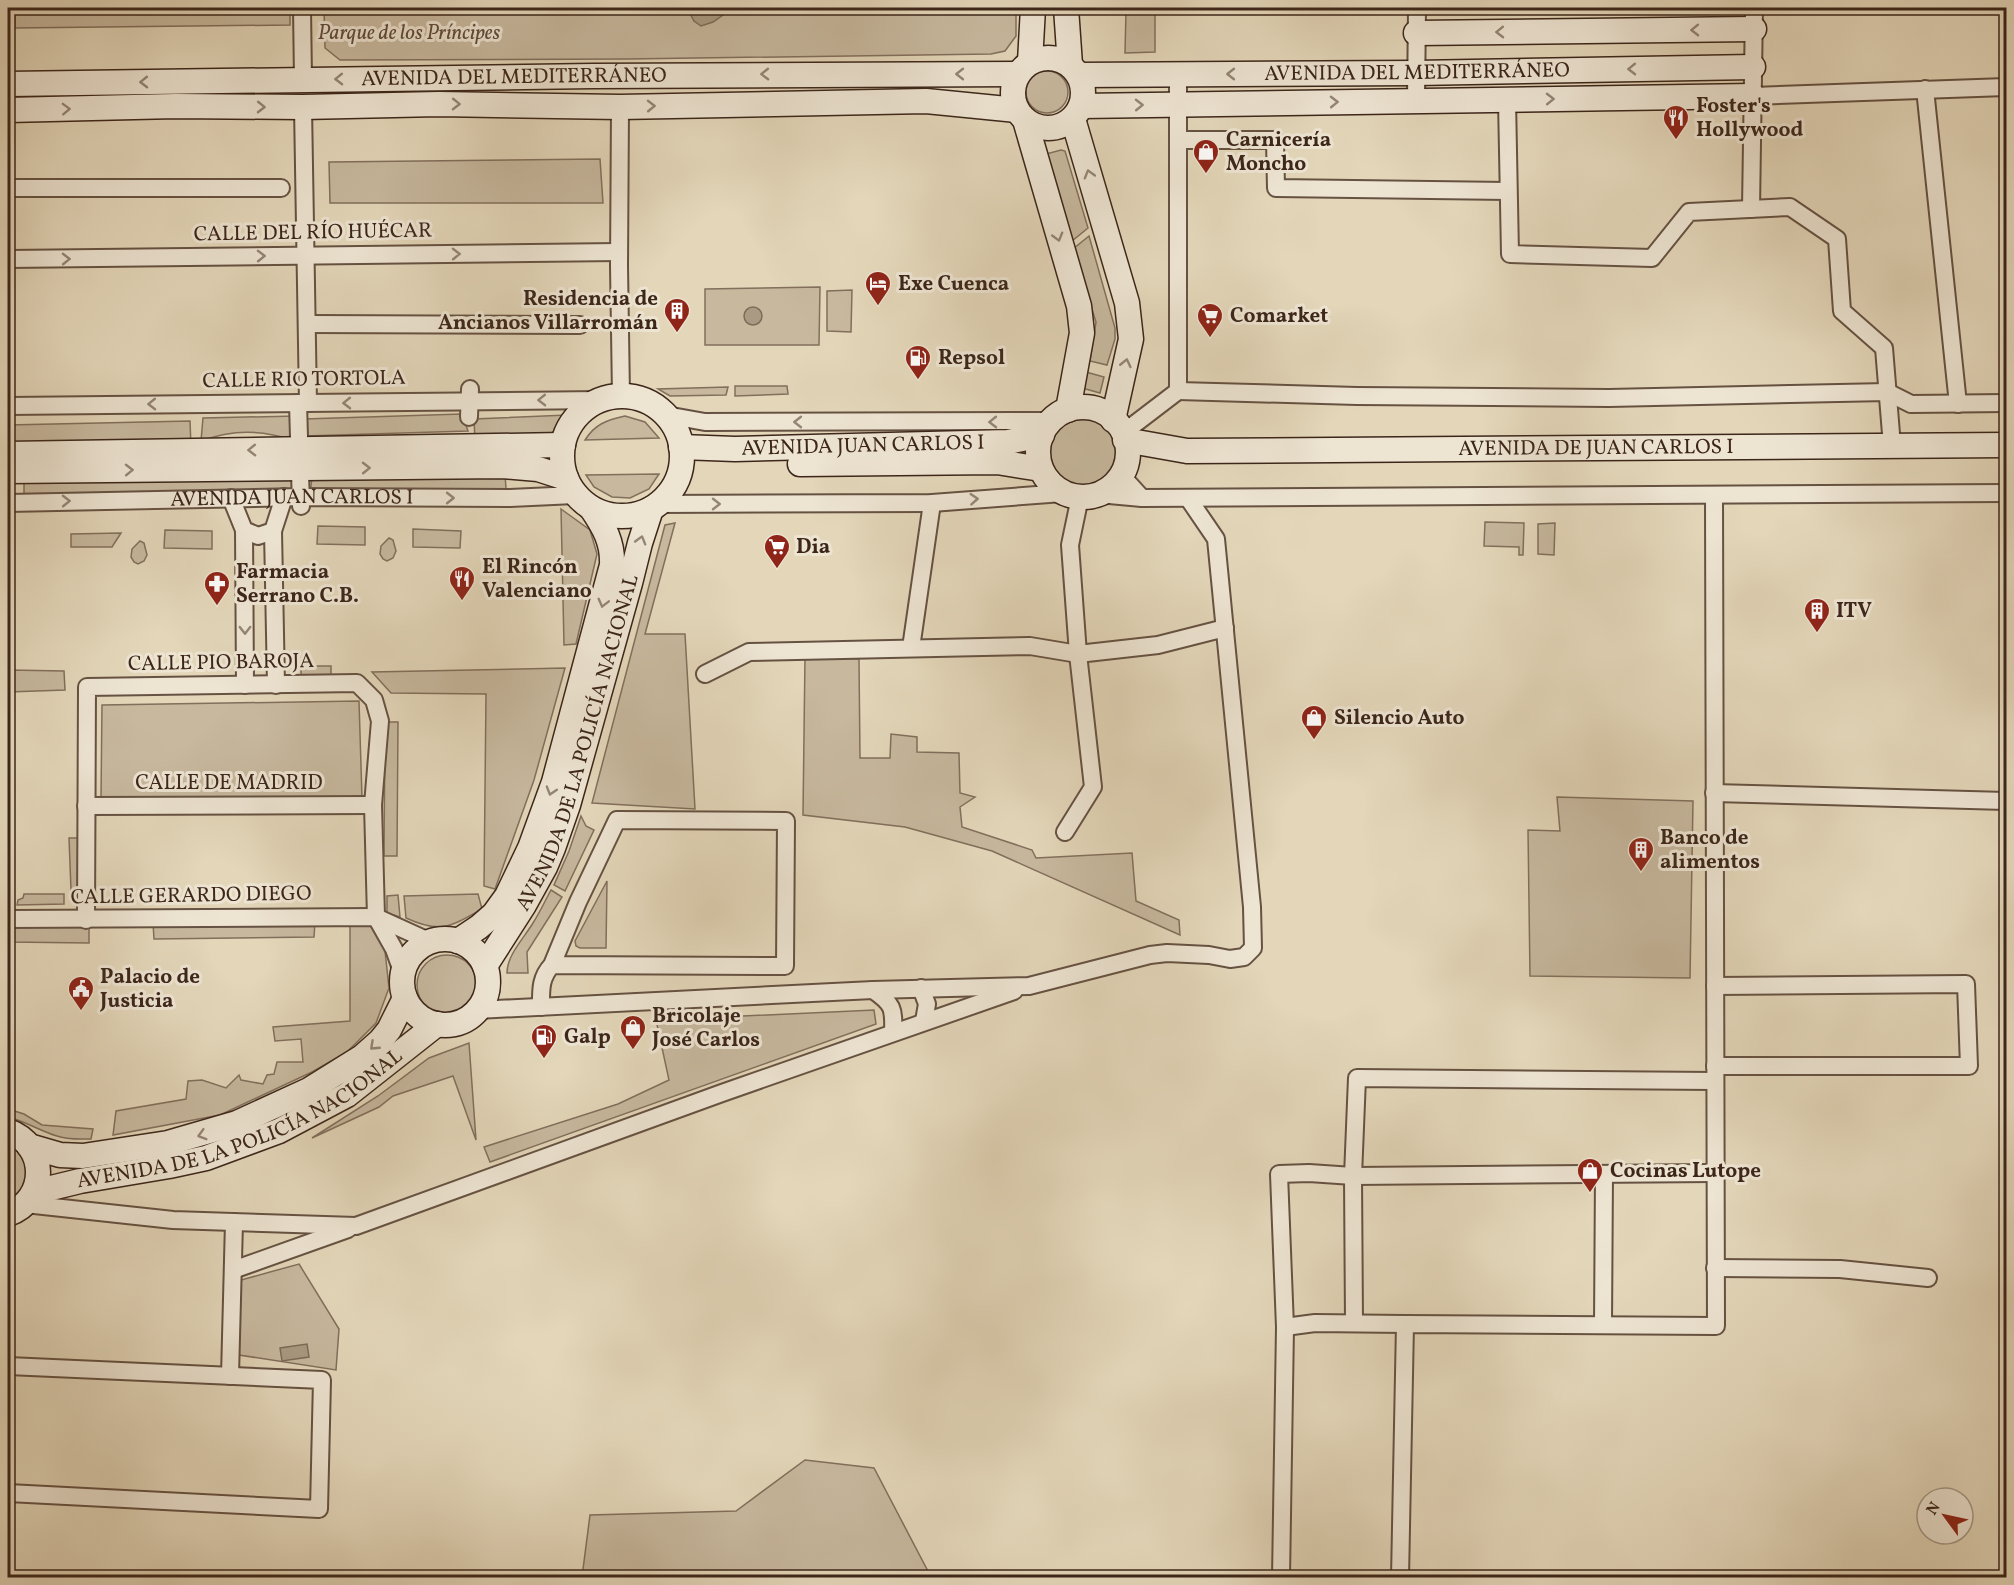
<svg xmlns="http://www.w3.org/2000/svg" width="2014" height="1585" font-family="Vollkorn,serif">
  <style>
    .green { fill: #c7b89e; stroke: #826f5c; stroke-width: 1.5 }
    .water { fill: #aa9a83; stroke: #7e6c59; stroke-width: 1.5 }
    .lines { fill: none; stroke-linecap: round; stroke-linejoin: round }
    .street-casing { stroke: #665242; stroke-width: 20 }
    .secondary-casing { stroke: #3c261a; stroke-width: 27 }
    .street { stroke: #ede4d2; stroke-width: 16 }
    .secondary { stroke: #ede4d2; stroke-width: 24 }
    .oneway { stroke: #948576 }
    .labels { text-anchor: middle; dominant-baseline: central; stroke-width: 6; stroke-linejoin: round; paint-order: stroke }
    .park-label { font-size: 21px; font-style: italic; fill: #5f4a3b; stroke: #ede4d2 }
    .street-label { font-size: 21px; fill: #3c261a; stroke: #ede4d2 }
    .poi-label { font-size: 21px; font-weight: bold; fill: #3c261a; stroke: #ede4d2; text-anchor: start }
  </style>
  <rect width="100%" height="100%" fill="#e3d6b9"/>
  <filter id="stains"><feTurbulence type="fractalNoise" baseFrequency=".00333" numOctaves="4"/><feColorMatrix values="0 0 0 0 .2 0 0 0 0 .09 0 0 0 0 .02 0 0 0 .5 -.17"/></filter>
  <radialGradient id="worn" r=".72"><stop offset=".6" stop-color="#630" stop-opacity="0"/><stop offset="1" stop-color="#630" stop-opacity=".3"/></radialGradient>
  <g class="green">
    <path d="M15 8H290V25L15 28Z"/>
    <path d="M324 8H1016V36L1005 51 991 54 627 59 340 60 325 48Z"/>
    <path d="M1087 8H1155V52L1125 53 1126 11H1087Z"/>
    <circle cx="1047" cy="92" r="21"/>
    <path d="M1061 150 1065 151 1088 228 1072 241 1046 154Z"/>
    <path d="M600 159 603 203H330L329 162Z"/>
    <path d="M1089 236 1115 328V339L1107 365 1090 361 1096 322 1073 249Z"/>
    <path d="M820 287 819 345H705V289Z"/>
    <path d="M852 290 851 332 827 331V291Z"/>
    <path d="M1086 372 1104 377 1100 393 1082 388Z"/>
    <path d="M735 386H787L788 394 735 396Z"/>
    <path d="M728 387 726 395 670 396 658 389Z"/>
    <path d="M462 414 468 431 304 436V419Z"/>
    <path d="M567 415 560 426 547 437 475 441 474 419Z"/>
    <path d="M296 416 293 440C261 430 233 429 201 441L203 418Z"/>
    <path d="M625 416 645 422 659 438 585 440C595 424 607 420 625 416Z"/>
    <circle cx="1084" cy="453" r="34"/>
    <path d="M190 421 191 447H8V425Z"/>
    <path d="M296 472 297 492 24 496V480Z"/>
    <path d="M505 474 506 489 310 493 312 478Z"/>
    <path d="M659 474 649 489 630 498 612 497 594 487 586 475Z"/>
    <path d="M561 509 590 530 597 554 576 644 564 645Z"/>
    <path d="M1485 522 1524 523 1523 555H1519V547L1484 546Z"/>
    <path d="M675 523 645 634H685L695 809 592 803 665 525Z"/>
    <path d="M1555 523 1554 555 1538 554V524Z"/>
    <path d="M318 526 365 527V545L317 544Z"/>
    <path d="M413 529 461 531 460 548 413 547Z"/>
    <path d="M165 530 212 531V549L164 548Z"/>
    <path d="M121 533 112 547H71V534Z"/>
    <path d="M389 538 393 540 396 551 393 558 387 561 383 559 380 554 381 546Z"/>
    <path d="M140 541 144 543 147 555 144 561 138 564 134 562 131 557 132 549Z"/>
    <path d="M805 656 859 659 860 758H890L891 734 917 737V752L959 753 960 793 975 797 960 807 962 827 1032 850 1036 858 1132 853 1136 901 1179 920 1180 935 992 851 905 827 803 815Z"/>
    <path d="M301 666H331V676L301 675Z"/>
    <path d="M565 668 534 780 495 889 484 886 486 694 391 693 372 672Z"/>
    <path d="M8 670 64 671 65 690 8 692Z"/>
    <path d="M359 701 362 798H101L102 705Z"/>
    <path d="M385 722H398L397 856H384Z"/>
    <path d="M1557 797 1693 801 1690 978 1530 976 1528 830 1560 831Z"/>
    <path d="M581 816 586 826 594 830 565 891 554 885 569 851Z"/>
    <path d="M69 838H80L81 890H71Z"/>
    <path d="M607 881 606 948H580L576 946 575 941Z"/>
    <path d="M551 890 562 897 527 952 528 973H507C507 955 524 938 533 923 540 912 545 901 551 890Z"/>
    <path d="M24 894H64V904L17 905 18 900 23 898Z"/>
    <path d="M478 894 482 909C450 927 441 934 406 918L404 896Z"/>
    <path d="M398 895 400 917 387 913V896Z"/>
    <path d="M315 922 314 937 154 939 153 923Z"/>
    <path d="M350 923 374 924 385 951 389 988 376 1023 347 1052 312 1072 220 1115 113 1135 116 1111 186 1099 188 1081 202 1080 226 1088 239 1075 241 1080 263 1084 267 1075 274 1074 277 1062H303L301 1039 275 1041 273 1027 350 1021Z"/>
    <path d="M8 925 89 926V943L8 942Z"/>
    <circle cx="447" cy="985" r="30"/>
    <path d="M874 1010 876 1024 490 1162 484 1147 618 1104 669 1080 656 1020Z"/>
    <path d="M469 1043 476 1140 453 1076 393 1096 379 1107 312 1138 378 1096 429 1058Z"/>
    <path d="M8 1109 24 1114 42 1125 93 1129 91 1139C80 1139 67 1140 57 1136 40 1131 25 1121 8 1117Z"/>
    <path d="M8 1144C31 1157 34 1187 8 1199Z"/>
    <path d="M299 1264 339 1329 336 1370 239 1355 241 1280Z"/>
    <path d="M805 1460 874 1468 931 1577H582L590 1515 736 1511Z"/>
  </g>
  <g class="water">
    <path d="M689 8H733L713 22 701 26 694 21 688 10Z"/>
    <circle cx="753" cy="316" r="9"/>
    <path d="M307 1344 309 1357 282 1361 280 1348Z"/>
  </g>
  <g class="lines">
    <defs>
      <g id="street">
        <path d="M302 8 303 79"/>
        <path d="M1925 89 1958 404"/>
        <path d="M1753 96 2006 87"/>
        <path d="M1507 100 1510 254 1652 258 1689 212 1790 207 1837 239 1842 311 1884 348 1892 446"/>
        <path d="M1416 101 1417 8"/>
        <path d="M303 107 308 403"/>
        <path d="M620 107 619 266 621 396"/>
        <path d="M1178 140H1275L1276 188 1508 191"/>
        <path d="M8 188H281"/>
        <path d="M1751 209 1754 8"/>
        <path d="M8 259 619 252"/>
        <path d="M307 324 580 325"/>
        <path d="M1178 391 1357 396 1609 398 1887 392 1911 404 2006 403"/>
        <path d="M298 403 301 506"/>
        <path d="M8 406 600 400"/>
        <path d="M666 415 705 422 1051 421"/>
        <path d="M469 417 470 389"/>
        <path d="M1123 433 1178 391V74"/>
        <path d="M1121 475 1142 498"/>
        <path d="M1098 494 1142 498 2006 493"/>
        <path d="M231 498 244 530 258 536 273 531 284 497"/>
        <path id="s1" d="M8 503 301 497 510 498 575 495"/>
        <path d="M658 504 932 503 1063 493"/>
        <path d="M244 530 245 685"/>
        <path d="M273 531 276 685"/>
        <path d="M911 648 932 503"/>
        <path d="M705 674 749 652 1030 646 1078 654 1158 645 1225 628"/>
        <path d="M1714 793 2006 801"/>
        <path d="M86 806 373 805"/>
        <path d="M1065 832 1093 787 1078 654 1070 545 1080 497"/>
        <path d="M8 919 376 917 431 942"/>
        <path d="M86 920 87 687 357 683 374 700 380 721 373 805 376 917 394 949 403 974"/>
        <path d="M921 988 927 1004 924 1021"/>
        <path d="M873 990C893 1004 894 1008 893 1032"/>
        <path d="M541 1007C541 990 540 978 552 965L578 902 617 820 786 821 785 966 552 965"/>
        <path d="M477 1010 873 990 1029 986 1150 955 1167 953 1209 955 1230 959 1244 957 1253 948 1252 907 1216 539 1188 498"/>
        <path d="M1715 1066H1969L1966 984 1715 986"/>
        <path d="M25 1204 173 1220 356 1226 722 1093 1014 991"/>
        <path d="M1715 1268 1840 1269 1928 1278"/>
        <path d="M233 1270 348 1229"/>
        <path d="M1354 1323 1353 1176 1357 1078 1715 1081"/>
        <path d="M1603 1325 1604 1174"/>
        <path d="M1285 1327 1315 1323 1405 1324"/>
        <path d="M8 1366 322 1380 319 1509 8 1493"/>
        <path d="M230 1376 234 1222"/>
        <path d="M1281 1578 1285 1327 1279 1174 1309 1173 1353 1176 1715 1173"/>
        <path d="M1400 1578 1405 1324 1716 1326 1714 495"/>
      </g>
      <g id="secondary">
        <path d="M1066 8 1070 65"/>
        <path d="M1416 33 1754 29"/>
        <circle cx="1048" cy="93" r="35"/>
        <path d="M1030 62 1033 8"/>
        <path id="s2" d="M1079 75 1416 73 1753 67"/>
        <path id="s3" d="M8 84 593 76 1018 74"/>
        <path d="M1081 106 1753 96"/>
        <path d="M8 110 176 106 303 107 439 104 620 107 926 101 1017 110"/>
        <path d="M1073 119 1127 303 1131 339 1113 420"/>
        <path d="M1025 120 1079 306 1082 333 1068 410"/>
        <circle cx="622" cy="456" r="60"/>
        <circle cx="1083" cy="452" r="45"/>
        <path id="s4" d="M1125 440 1187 451 2006 445"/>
        <path id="s5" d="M681 447 735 449 1008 442 1042 435"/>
        <path d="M8 454 563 445"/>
        <path d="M800 464 997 462 1041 469"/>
        <path d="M8 471 503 466 538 469 566 478"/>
        <circle cx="445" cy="982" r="43"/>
        <path d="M458 941 479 927 494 914 507 896 530 848 554 782 612 565C613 542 604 527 592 509"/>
        <path id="s6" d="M485 966 524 905 545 867 553 848 568 805 630 583 640 543 651 509"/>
        <path d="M8 1131C48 1145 48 1200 8 1214"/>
        <path d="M29 1146 60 1155 83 1156 168 1143 237 1123 309 1090 362 1057 380 1041 389 1030 405 998"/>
        <path id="s7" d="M32 1196 47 1189 80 1181 169 1166 206 1158 279 1131 347 1095 437 1024"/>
      </g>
    </defs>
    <use href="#street" class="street-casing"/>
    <use href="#secondary" class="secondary-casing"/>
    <use href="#street" class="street"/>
    <use href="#secondary" class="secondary"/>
  </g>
  <defs><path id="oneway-chevron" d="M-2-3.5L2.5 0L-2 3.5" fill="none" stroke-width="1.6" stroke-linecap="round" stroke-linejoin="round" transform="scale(1.5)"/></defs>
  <g class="oneway">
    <use href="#oneway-chevron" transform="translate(1695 30) rotate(179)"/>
    <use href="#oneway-chevron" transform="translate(1500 32) rotate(179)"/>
    <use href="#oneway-chevron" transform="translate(1632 69) rotate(179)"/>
    <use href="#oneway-chevron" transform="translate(765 74) rotate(179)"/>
    <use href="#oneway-chevron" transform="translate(960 74) rotate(-180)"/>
    <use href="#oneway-chevron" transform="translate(1231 74) rotate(180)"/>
    <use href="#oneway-chevron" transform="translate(339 79) rotate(179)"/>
    <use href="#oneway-chevron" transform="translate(144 82) rotate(179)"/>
    <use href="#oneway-chevron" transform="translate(1550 99) rotate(-1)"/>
    <use href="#oneway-chevron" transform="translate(1334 102) rotate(-1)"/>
    <use href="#oneway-chevron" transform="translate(456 104) rotate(1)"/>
    <use href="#oneway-chevron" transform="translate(1139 105) rotate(-1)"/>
    <use href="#oneway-chevron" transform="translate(651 106) rotate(-1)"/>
    <use href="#oneway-chevron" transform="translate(261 107) rotate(1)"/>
    <use href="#oneway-chevron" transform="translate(66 109) rotate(-2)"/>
    <use href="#oneway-chevron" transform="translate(1089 174) rotate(-106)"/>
    <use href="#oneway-chevron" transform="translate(1058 237) rotate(74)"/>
    <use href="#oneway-chevron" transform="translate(456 254) rotate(-1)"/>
    <use href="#oneway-chevron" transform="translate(261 256) rotate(-1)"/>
    <use href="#oneway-chevron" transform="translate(66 259) rotate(-1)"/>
    <use href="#oneway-chevron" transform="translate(1126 363) rotate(-77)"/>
    <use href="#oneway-chevron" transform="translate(542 400) rotate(179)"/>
    <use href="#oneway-chevron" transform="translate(347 403) rotate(179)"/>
    <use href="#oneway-chevron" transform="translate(152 404) rotate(179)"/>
    <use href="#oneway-chevron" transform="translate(798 422) rotate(-180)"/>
    <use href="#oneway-chevron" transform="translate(993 422) rotate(179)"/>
    <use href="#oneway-chevron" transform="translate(252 450) rotate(179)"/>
    <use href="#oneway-chevron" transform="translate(366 468) rotate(-1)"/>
    <use href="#oneway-chevron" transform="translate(129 470) rotate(-1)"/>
    <use href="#oneway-chevron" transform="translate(450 498)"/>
    <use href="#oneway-chevron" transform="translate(974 499) rotate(-4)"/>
    <use href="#oneway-chevron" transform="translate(66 501) rotate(-1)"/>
    <use href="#oneway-chevron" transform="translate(716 504)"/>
    <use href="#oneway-chevron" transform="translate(641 540) rotate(-74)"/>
    <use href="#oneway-chevron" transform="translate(603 603) rotate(104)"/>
    <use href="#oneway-chevron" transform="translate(245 630) rotate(90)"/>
    <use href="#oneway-chevron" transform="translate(551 791) rotate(107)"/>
    <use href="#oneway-chevron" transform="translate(374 1046) rotate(137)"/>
    <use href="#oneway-chevron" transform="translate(202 1135) rotate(164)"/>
  </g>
  <defs>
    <symbol id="restaurant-pin" viewBox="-11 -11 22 30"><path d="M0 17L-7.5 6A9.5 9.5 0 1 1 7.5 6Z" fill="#8f2418" stroke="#ede4d2"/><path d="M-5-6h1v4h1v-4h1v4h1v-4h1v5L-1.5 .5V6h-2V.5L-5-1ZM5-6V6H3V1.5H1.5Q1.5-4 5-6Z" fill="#fff"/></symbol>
    <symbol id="shop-pin" viewBox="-11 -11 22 30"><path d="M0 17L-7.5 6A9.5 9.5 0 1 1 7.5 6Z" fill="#8f2418" stroke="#ede4d2"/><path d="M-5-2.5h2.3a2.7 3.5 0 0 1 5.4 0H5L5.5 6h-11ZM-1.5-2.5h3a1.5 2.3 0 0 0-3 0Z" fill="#fff"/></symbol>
    <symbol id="hotel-pin" viewBox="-11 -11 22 30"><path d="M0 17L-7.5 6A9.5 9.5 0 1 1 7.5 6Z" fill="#8f2418" stroke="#ede4d2"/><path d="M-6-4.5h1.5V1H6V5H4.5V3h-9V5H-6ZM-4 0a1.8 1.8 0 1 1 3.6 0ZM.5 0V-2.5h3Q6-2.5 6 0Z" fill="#fff"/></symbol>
    <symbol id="building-pin" viewBox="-11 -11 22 30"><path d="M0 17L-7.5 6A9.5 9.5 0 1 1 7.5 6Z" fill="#8f2418" stroke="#ede4d2"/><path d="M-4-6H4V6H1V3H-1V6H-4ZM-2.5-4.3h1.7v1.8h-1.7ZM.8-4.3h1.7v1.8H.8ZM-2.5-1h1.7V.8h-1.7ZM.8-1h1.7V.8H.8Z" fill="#fff"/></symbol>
    <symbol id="supermarket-pin" viewBox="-11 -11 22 30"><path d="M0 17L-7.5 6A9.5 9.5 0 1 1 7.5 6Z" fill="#8f2418" stroke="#ede4d2"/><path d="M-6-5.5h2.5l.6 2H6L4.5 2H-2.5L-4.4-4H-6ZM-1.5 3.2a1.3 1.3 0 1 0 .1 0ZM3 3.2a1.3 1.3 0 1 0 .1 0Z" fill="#fff"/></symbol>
    <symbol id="fuel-pin" viewBox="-11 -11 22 30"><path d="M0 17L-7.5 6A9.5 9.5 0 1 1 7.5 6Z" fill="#8f2418" stroke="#ede4d2"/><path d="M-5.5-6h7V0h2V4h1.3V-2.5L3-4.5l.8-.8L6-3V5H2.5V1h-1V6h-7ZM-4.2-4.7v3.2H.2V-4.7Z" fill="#fff"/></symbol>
    <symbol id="pharmacy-pin" viewBox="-11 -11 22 30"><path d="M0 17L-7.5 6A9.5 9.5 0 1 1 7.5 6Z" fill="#8f2418" stroke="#ede4d2"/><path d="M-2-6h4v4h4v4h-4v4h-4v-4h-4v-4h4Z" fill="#fff"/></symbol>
    <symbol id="civic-pin" viewBox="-11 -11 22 30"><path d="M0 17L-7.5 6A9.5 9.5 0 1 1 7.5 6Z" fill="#8f2418" stroke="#ede4d2"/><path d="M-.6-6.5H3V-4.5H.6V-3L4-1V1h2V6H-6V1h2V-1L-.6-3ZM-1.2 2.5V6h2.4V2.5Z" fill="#fff"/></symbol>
  </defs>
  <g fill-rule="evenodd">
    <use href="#restaurant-pin" x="1661" y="103" width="30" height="40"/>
    <use href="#shop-pin" x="1191" y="137" width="30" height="40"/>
    <use href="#hotel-pin" x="863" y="269" width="30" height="40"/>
    <use href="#building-pin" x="662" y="296" width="30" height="40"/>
    <use href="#supermarket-pin" x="1195" y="301" width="30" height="40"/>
    <use href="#fuel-pin" x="903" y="343" width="30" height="40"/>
    <use href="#supermarket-pin" x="762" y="532" width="30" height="40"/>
    <use href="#restaurant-pin" x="447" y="564" width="30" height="40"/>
    <use href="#pharmacy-pin" x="202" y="569" width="30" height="40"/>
    <use href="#building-pin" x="1802" y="596" width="30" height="40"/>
    <use href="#shop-pin" x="1299" y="703" width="30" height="40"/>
    <use href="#building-pin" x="1626" y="835" width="30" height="40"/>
    <use href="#civic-pin" x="66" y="974" width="30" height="40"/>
    <use href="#shop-pin" x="618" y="1013" width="30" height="40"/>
    <use href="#fuel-pin" x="529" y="1022" width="30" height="40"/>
    <use href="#shop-pin" x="1575" y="1156" width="30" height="40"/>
  </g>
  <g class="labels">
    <g class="park-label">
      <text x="409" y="33">Parque de los Príncipes</text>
    </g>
    <g class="street-label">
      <text stroke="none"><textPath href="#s2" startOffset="338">AVENIDA DEL MEDITERRÁNEO</textPath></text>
      <text stroke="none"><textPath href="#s3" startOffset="506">AVENIDA DEL MEDITERRÁNEO</textPath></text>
      <text transform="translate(313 233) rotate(-1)">CALLE DEL RÍO HUÉCAR</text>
      <text transform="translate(304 380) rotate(-1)">CALLE RIO TORTOLA</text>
      <text stroke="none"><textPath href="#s5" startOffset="182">AVENIDA JUAN CARLOS I</textPath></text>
      <text stroke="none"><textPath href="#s4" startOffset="472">AVENIDA DE JUAN CARLOS I</textPath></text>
      <text stroke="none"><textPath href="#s1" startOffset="284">AVENIDA JUAN CARLOS I</textPath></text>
      <text transform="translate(221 663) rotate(-1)">CALLE PIO BAROJA</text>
      <text stroke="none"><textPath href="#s6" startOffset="244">AVENIDA DE LA POLICÍA NACIONAL</textPath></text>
      <text x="229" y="783">CALLE DE MADRID</text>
      <text transform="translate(191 896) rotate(-1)">CALLE GERARDO DIEGO</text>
      <text stroke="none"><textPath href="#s7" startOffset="224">AVENIDA DE LA POLICÍA NACIONAL</textPath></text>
    </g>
    <g class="poi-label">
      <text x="1696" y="106">Foster's<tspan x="1696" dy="24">Hollywood</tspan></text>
      <text x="1226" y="140">Carnicería<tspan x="1226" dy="24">Moncho</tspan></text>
      <text x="898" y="284">Exe Cuenca</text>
      <text x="658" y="299" text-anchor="end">Residencia de<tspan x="658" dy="24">Ancianos Villarromán</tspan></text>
      <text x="1230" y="316">Comarket</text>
      <text x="938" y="358">Repsol</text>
      <text x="796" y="547">Dia</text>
      <text x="482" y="567">El Rincón<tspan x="482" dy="24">Valenciano</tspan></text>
      <text x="236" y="572">Farmacia<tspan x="236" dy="24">Serrano C.B.</tspan></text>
      <text x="1836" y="611">ITV</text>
      <text x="1334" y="718">Silencio Auto</text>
      <text x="1660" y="838">Banco de<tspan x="1660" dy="24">alimentos</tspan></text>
      <text x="100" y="977">Palacio de<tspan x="100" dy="24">Justicia</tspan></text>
      <text x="652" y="1016">Bricolaje<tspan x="652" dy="24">José Carlos</tspan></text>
      <text x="564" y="1037">Galp</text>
      <text x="1610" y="1171">Cocinas Lutope</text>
    </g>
  </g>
  <rect width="2014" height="1585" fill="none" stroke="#e3d6b9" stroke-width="30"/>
  <rect x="9" y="9" width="1996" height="1567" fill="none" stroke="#3c261a" stroke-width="3"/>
  <rect x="15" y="15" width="1984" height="1555" fill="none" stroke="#3c261a" stroke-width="1.5"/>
  <g transform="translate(1945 1516) rotate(303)"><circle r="28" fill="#ede4d2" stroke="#a69888" stroke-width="1.5"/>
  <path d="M0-4.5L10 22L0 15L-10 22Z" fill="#8f2418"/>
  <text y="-9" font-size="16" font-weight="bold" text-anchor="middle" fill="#3c261a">N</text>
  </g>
  <rect width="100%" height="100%" filter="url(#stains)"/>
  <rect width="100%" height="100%" fill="url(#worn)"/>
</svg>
